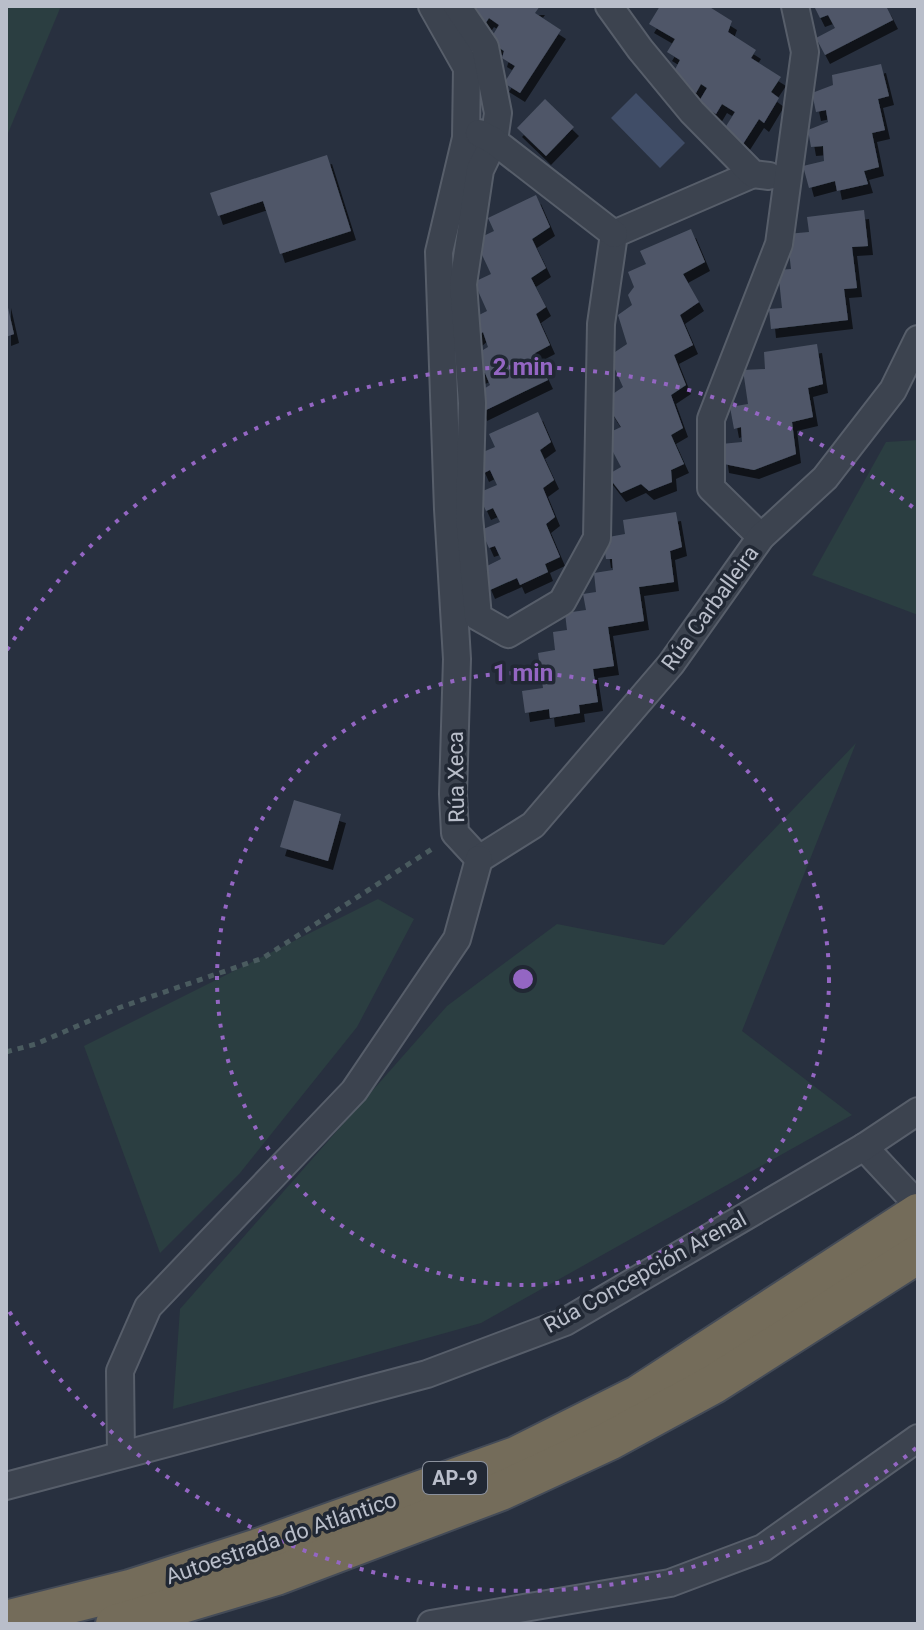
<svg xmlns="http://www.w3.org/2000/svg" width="924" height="1630" font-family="Roboto,sans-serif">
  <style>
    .green { fill: #2b3e41 }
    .water { fill: #404d67 }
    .building { fill: #4f5768; filter: url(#shadow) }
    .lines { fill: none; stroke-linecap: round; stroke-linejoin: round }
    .minor-casing { stroke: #575e6a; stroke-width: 30 }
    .highway-casing { stroke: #444b57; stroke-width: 42 }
    .path { stroke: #4a5b5f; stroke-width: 5; stroke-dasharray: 6 6; stroke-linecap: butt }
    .minor { stroke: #3c434f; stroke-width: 26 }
    .highway { stroke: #746c5a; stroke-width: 38 }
    .ring { fill: none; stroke: #9466c3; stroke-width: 4; stroke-dasharray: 4 8 }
    .labels { text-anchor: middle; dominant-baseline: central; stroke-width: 7; stroke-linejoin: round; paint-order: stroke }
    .shield { fill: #212834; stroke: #8b919d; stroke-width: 2 }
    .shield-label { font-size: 20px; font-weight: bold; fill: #b9beca }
    .street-label { font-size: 22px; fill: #b9beca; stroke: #212834 }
    .centre { fill: #9466c3; stroke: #212834; stroke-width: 4 }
    .ring-label { font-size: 24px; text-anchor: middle; font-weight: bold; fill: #9466c3; stroke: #212834; stroke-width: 7; stroke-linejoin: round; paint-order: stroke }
  </style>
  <defs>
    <filter id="shadow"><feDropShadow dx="5" dy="9" stdDeviation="0" flood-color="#0009"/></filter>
  </defs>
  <rect width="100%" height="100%" fill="#28303f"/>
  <g class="green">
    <path d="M6 6H61L6 138Z"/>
    <path d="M918 440V615L812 575 886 442Z"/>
    <path d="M856 743 742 1031 852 1115 481 1323 173 1409 180 1309 447 1006 557 924 664 945Z"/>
    <path d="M378 899 414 919 357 1027 240 1173 160 1253 84 1046Z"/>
  </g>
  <path class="water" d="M636 93 685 143 660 168 611 118Z"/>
  <g class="building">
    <path d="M468 6H540L535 13 561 30 520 93 504 83 515 66 502 58 504 51 489 41 499 25 489 18 485 24 465 11Z"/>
    <path d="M660 6H708L732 21 728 32 756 50 751 58 781 77 771 92 779 98 764 123 759 119 743 144 723 131 735 112 722 104 716 114 698 103 707 88 701 84 696 93 671 77 680 60 667 52 675 39 649 24Z"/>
    <path d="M814 6H886L893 20 825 55 816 38 835 28 828 15 820 18Z"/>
    <path d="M881 64 889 96 878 99 885 130 872 133 879 167 864 171 868 184 837 191 835 181 809 188 803 166 824 161 823 146 811 147 808 130 828 122 826 110 816 112 812 93 833 85 832 75Z"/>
    <path d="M545 99 574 127 546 156 517 128Z"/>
    <path d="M327 155 351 231 280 254 263 201 218 216 210 193Z"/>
    <path d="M536 195 550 227 532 239 546 268 531 278 546 307 536 314 550 345 535 353 548 380 482 412 476 394 490 385 485 373 480 375 473 356 488 347 483 332 477 337 469 320 487 311 474 282 491 274 475 240 494 231 488 218Z"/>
    <path d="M864 210 868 246 852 247 857 288 844 289 848 320 771 329 769 309 782 308 778 270 791 269 787 234 809 232 807 217Z"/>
    <path d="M691 229 705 262 683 274 699 302 680 315 693 345 674 355 686 385 671 395 683 428 671 435 684 464 671 470 672 482 649 491 641 484 621 493 607 475 621 467 604 435 621 427 604 400 623 387 609 356 627 344 618 315 632 305 628 295 634 287 628 272 646 264 640 251Z"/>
    <path d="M6 299 14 334 6 337Z"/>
    <path d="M817 344 823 384 808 388 813 417 792 422 796 454 754 470 724 464 721 444 742 442 741 427 734 429 730 407 748 404 743 370 765 369 764 352Z"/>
    <path d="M538 412 551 442 540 450 554 480 543 488 555 517 546 524 560 557 545 564 548 572 520 585 517 578 490 590 481 569 501 559 495 546 489 548 481 530 500 522 493 508 486 511 478 493 497 485 490 470 484 473 476 455 495 447 489 434Z"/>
    <path d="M676 512 682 547 670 551 674 582 639 587 644 621 608 627 614 666 593 669 598 702 579 705 580 713 550 718 549 709 525 713 522 691 543 688 538 653 555 650 553 632 567 630 565 613 586 610 583 594 596 592 594 573 613 570 612 559H606L603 538 625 534 623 520Z"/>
    <path d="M294 800 341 814 328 861 280 847Z"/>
  </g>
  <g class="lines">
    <defs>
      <g id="minor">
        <path d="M432 6 467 68 466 138 439 252 448 509 457 659 453 794 455 833 479 859"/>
        <path d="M457 6 485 47 498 113 494 141 480 170 463 284 472 403 469 516 478 617 508 634 562 602 597 538 601 324 614 234 753 174"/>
        <path d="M609 6 640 49 692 112 753 174 769 176"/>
        <path d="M479 133 494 141 614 234"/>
        <path d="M761 537 711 488V419L779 244 805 52 795 6"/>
        <path d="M479 859 533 825 671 664 761 537 825 478 893 390 918 339"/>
        <path d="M864 1147 918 1205"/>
        <path d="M121 1454 120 1371 148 1307 354 1091 457 939 479 859"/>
        <path d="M6 1486 427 1374 565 1322 864 1147 918 1111"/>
        <path d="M431 1624 670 1583 763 1548 918 1438"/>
      </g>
      <g id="highway">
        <path d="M6 1620 130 1589 258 1548 516 1456 638 1395 918 1213"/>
        <path d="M115 1624 276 1576 501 1491 609 1441 714 1384 918 1254"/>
      </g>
    </defs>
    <use href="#minor" class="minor-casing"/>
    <use href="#highway" class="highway-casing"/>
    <path class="path" d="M6 1052 36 1044 121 1007 263 958 435 847"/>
    <use href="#minor" class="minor"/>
    <use href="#highway" class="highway"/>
  </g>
  <g class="ring">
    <circle cx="523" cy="979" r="306"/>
    <path d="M916 1448A612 612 0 0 1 7 1308M7 650A612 612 0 0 1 916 510"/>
  </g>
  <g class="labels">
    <rect class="shield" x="423" y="1462" width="64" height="32" rx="6"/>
    <g class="shield-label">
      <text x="455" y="1478">AP-9</text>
    </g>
    <g class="street-label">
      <text transform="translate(710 608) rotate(-54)">Rúa Carballeira</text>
      <text transform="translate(456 777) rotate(-91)">Rúa Xeca</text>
      <text transform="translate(645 1272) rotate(-29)">Rúa Concepción Arenal</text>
      <text transform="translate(281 1538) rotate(-19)">Autoestrada do Atlántico</text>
    </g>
  </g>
  <circle cx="523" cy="979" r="12" class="centre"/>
  <g class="ring-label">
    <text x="523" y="375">2 min</text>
    <text x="523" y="681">1 min</text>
  </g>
  <rect width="924" height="1630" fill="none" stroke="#b9beca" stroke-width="16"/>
</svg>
